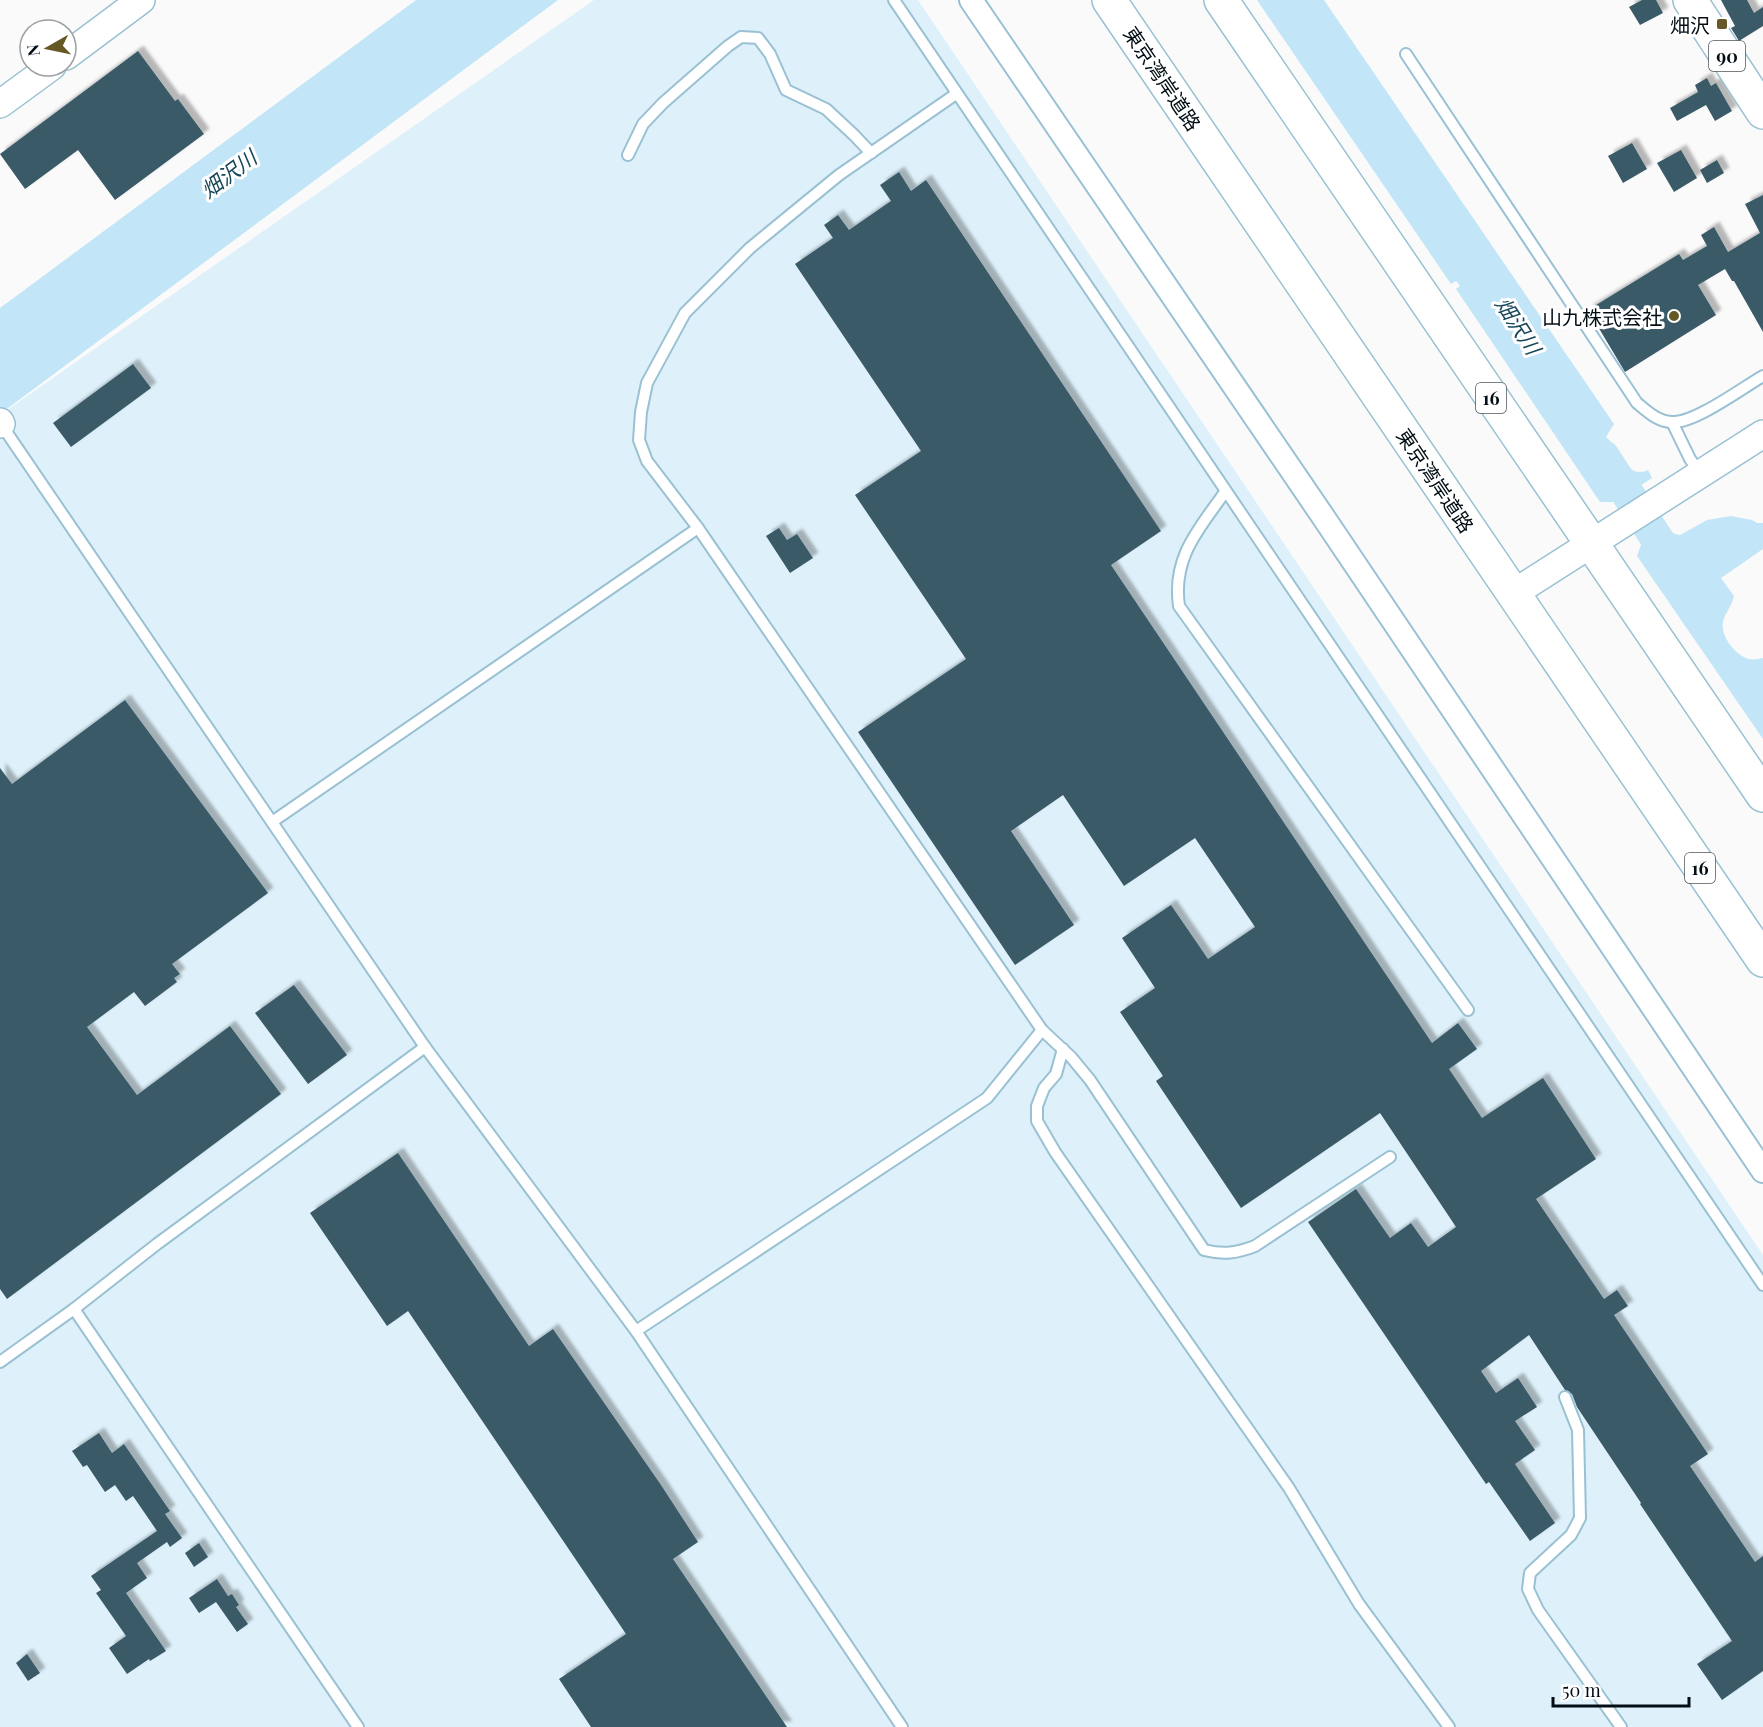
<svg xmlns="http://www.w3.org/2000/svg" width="1763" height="1727" font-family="'Playfair Display','Noto Sans JP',serif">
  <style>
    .built { fill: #def1fa }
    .water { fill: #c2e6f7 }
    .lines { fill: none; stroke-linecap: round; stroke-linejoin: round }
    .river { stroke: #c2e6f7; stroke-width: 33 }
    .building { fill: #3a5a68; filter: url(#shadow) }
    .service-casing { stroke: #9ac1d3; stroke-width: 14 }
    .minor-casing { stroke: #9ac1d3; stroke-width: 26 }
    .tertiary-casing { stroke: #9ac1d3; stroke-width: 30 }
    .primary-casing { stroke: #9ac1d3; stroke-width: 36 }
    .trunk-casing { stroke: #9ac1d3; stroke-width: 36 }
    .service { stroke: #fff; stroke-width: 10 }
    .minor { stroke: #fff; stroke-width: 22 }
    .tertiary { stroke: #fff; stroke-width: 27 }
    .primary { stroke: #fff; stroke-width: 33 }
    .trunk { stroke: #fff; stroke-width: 33 }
    .poi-dot { fill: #655825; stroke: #fff; stroke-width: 2 }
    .labels { text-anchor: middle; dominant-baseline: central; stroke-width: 6; stroke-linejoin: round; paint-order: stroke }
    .shield { fill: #fff; stroke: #4e565a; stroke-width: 1.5 }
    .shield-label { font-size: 18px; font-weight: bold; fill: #020e14 }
    .poi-label { font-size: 20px; fill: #020e14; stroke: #fff; text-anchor: end }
    .street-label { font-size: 20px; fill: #020e14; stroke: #fff }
    .water-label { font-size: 21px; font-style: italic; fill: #174759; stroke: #fff }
  </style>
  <defs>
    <filter id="shadow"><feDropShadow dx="5.5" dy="-5.5" stdDeviation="1.5" flood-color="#0004"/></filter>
  </defs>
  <rect width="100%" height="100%" fill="#fafafa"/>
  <path class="built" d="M594 0H918L1763 1255V1727H0V415Z"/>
  <g class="water">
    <path d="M416 0H558L0 414V308Z"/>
    <path d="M1257 0H1324L1614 424 1606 437C1620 449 1625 480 1648 470L1652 478 1616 502H1600L1456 289 1460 286 1456 281 1451 284Z"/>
    <path d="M1731 516 1752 520 1757 523H1763V549L1721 578 1734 596C1732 606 1725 613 1723 622 1720 636 1736 656 1749 659 1753 660 1758 659 1763 658V739L1637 556 1643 539 1663 526 1668 532 1680 535 1707 520Z"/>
  </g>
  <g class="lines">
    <path class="river" d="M1603 456 1678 571"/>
  </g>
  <g class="building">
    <path d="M1642 0H1656L1663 13 1640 25 1629 7Z"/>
    <path d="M1721 0H1747L1754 13 1763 7V26L1739 41 1731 28 1735 26Z"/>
    <path d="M138 51 175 101 178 99 204 134 115 200 78 150 25 189 0 154Z"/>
    <path d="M1707 78 1711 86 1716 83 1732 111 1715 121 1706 105 1677 121 1670 108 1698 92 1695 85Z"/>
    <path d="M1632 143 1647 169 1623 183 1608 156Z"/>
    <path d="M1681 150 1697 178 1674 192 1657 163Z"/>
    <path d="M1717 160 1724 173 1707 183 1700 170Z"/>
    <path d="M899 172 911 191 926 180 1161 531 1111 565 1432 1043 1458 1023 1477 1049 1449 1069 1482 1118 1543 1078 1596 1159 1536 1199 1604 1299 1617 1290 1628 1306 1614 1315 1708 1454 1690 1466 1755 1562 1763 1556V1671L1722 1700 1697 1664 1732 1641 1640 1504 1641 1503 1577 1407 1572 1394 1565 1390 1529 1335 1481 1371 1496 1393 1518 1378 1537 1407 1515 1421 1535 1450 1515 1464 1555 1523 1530 1541 1489 1482 1486 1484 1308 1222 1356 1189 1390 1238 1411 1223 1428 1247 1456 1227 1380 1113 1241 1208 1156 1081 1163 1076 1120 1012 1155 988 1122 938 1171 905 1208 959 1255 927 1195 838 1124 886 1063 795 1011 831 1074 925 1015 965 858 732 966 659 855 495 921 451 795 264 833 238 824 225 838 215 849 230 891 201 880 185Z"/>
    <path d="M1763 195V332L1734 281H1732L1725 269 1698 285 1716 315 1625 372 1588 310 1679 254 1683 260 1707 246 1701 235 1714 227 1728 252 1760 233 1745 204Z"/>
    <path d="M133 364 151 388 71 447 53 423Z"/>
    <path d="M779 528 787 540 797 534 813 558 790 573 766 536Z"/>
    <path d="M125 700 268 893 172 964 180 974 174 978 177 982 145 1006 134 992 87 1027 137 1095 230 1026 281 1094 7 1299 0 1289V768L12 784Z"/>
    <path d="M294 985 347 1055 308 1084 255 1013Z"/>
    <path d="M398 1153 529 1346 553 1329 661 1485 698 1542 673 1559 787 1727H591L559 1679 626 1634 408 1311 387 1326 310 1213Z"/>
    <path d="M99 1433 112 1453 124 1444 170 1511 165 1514 182 1538 170 1547 167 1542 137 1563 147 1578 126 1593 166 1651 150 1661 149 1659 127 1674 109 1648 126 1636 96 1593 101 1590 91 1576 157 1531 133 1496 126 1501 115 1485 105 1492 87 1465 83 1467 72 1451Z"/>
    <path d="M199 1543 208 1557 194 1567 185 1553Z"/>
    <path d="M217 1579 228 1596 232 1594 239 1605 236 1607 248 1624 237 1632 216 1602 199 1613 189 1598Z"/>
    <path d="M27 1654 40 1673 28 1681 16 1663Z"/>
  </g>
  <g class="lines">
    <defs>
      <g id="service">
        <path d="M894 0 1763 1285"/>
        <path d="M1406 54 1637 403C1648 412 1658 422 1673 422 1695 423 1742 388 1763 376"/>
        <path d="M956 94 839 175 750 248 685 313 647 383 641 412 639 440 647 461 698 528 1042 1030 1071 1057 1090 1080 1204 1250C1224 1255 1237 1253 1255 1246L1390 1157"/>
        <path d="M628 155 643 124 663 103 728 46 741 37 758 38 770 54 786 90 826 109 854 135 871 153"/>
        <path d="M1672 422 1690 459 1700 473"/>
        <path d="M1 424 425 1047 636 1331 902 1727"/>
        <path d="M1225 492C1199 529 1172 557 1179 606L1468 1010"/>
        <path d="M272 822 698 528"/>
        <path d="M1063 1049 1056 1074 1044 1088 1037 1106V1121L1055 1152 1289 1488 1359 1604 1449 1727"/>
        <path d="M74 1309 358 1727"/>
        <path d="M636 1331 987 1098 1042 1030"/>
        <path d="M0 1362 74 1309 157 1244 425 1047"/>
        <path d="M1565 1397 1578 1430 1580 1518 1571 1535 1530 1573 1528 1589 1538 1610 1621 1727"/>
      </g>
      <path id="minor" d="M971 0 1324 518 1763 1171"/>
      <g id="tertiary">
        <path d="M66 56 141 0"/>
        <path d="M0 104 52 66"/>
        <path d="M0 422 1 424"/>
        <path d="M1514 593 1763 434"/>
      </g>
      <path id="primary" d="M1690 0 1763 112"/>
      <g id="trunk">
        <path d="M1109 0 1763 960"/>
        <path d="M1221 0 1763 795"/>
      </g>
    </defs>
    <use href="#service" class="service-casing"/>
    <use href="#minor" class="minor-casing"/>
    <use href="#tertiary" class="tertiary-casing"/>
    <use href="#primary" class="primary-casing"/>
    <use href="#trunk" class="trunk-casing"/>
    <use href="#service" class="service"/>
    <use href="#minor" class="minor"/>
    <use href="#tertiary" class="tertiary"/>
    <use href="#primary" class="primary"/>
    <use href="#trunk" class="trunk"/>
  </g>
  <g class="poi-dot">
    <rect x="1716" y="18" width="12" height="12" rx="3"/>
    <circle cx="1674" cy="316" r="6"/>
  </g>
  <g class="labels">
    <g class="shield">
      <rect x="1709" y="41" width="36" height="30" rx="4.5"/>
      <rect x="1476" y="383" width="30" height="30" rx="4.5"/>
      <rect x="1685" y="853" width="30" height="30" rx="4.5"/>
    </g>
    <g class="shield-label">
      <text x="1727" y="56">90</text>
      <text x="1491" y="398">16</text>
      <text x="1700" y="868">16</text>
    </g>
    <g class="poi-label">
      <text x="1710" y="24">畑沢</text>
      <text x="1662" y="316">山九株式会社</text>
    </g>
    <g class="street-label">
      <text transform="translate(1163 78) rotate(56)">東京湾岸道路</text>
      <text transform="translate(1436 480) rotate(56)">東京湾岸道路</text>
    </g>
    <g class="water-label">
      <text transform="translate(228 173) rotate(-37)">畑沢川</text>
      <text transform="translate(1519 325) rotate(57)">畑沢川</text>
    </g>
  </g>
  <g transform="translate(48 48) rotate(261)"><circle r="28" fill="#ffffff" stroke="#9a9fa1" stroke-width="1.5"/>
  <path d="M0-4.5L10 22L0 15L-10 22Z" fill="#655825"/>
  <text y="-9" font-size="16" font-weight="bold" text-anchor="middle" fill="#020e14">N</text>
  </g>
  <path d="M1553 1697v9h136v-9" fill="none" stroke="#020e14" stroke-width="3"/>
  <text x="1562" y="1697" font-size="18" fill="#020e14" stroke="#ffffff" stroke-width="4.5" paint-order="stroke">50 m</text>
</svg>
